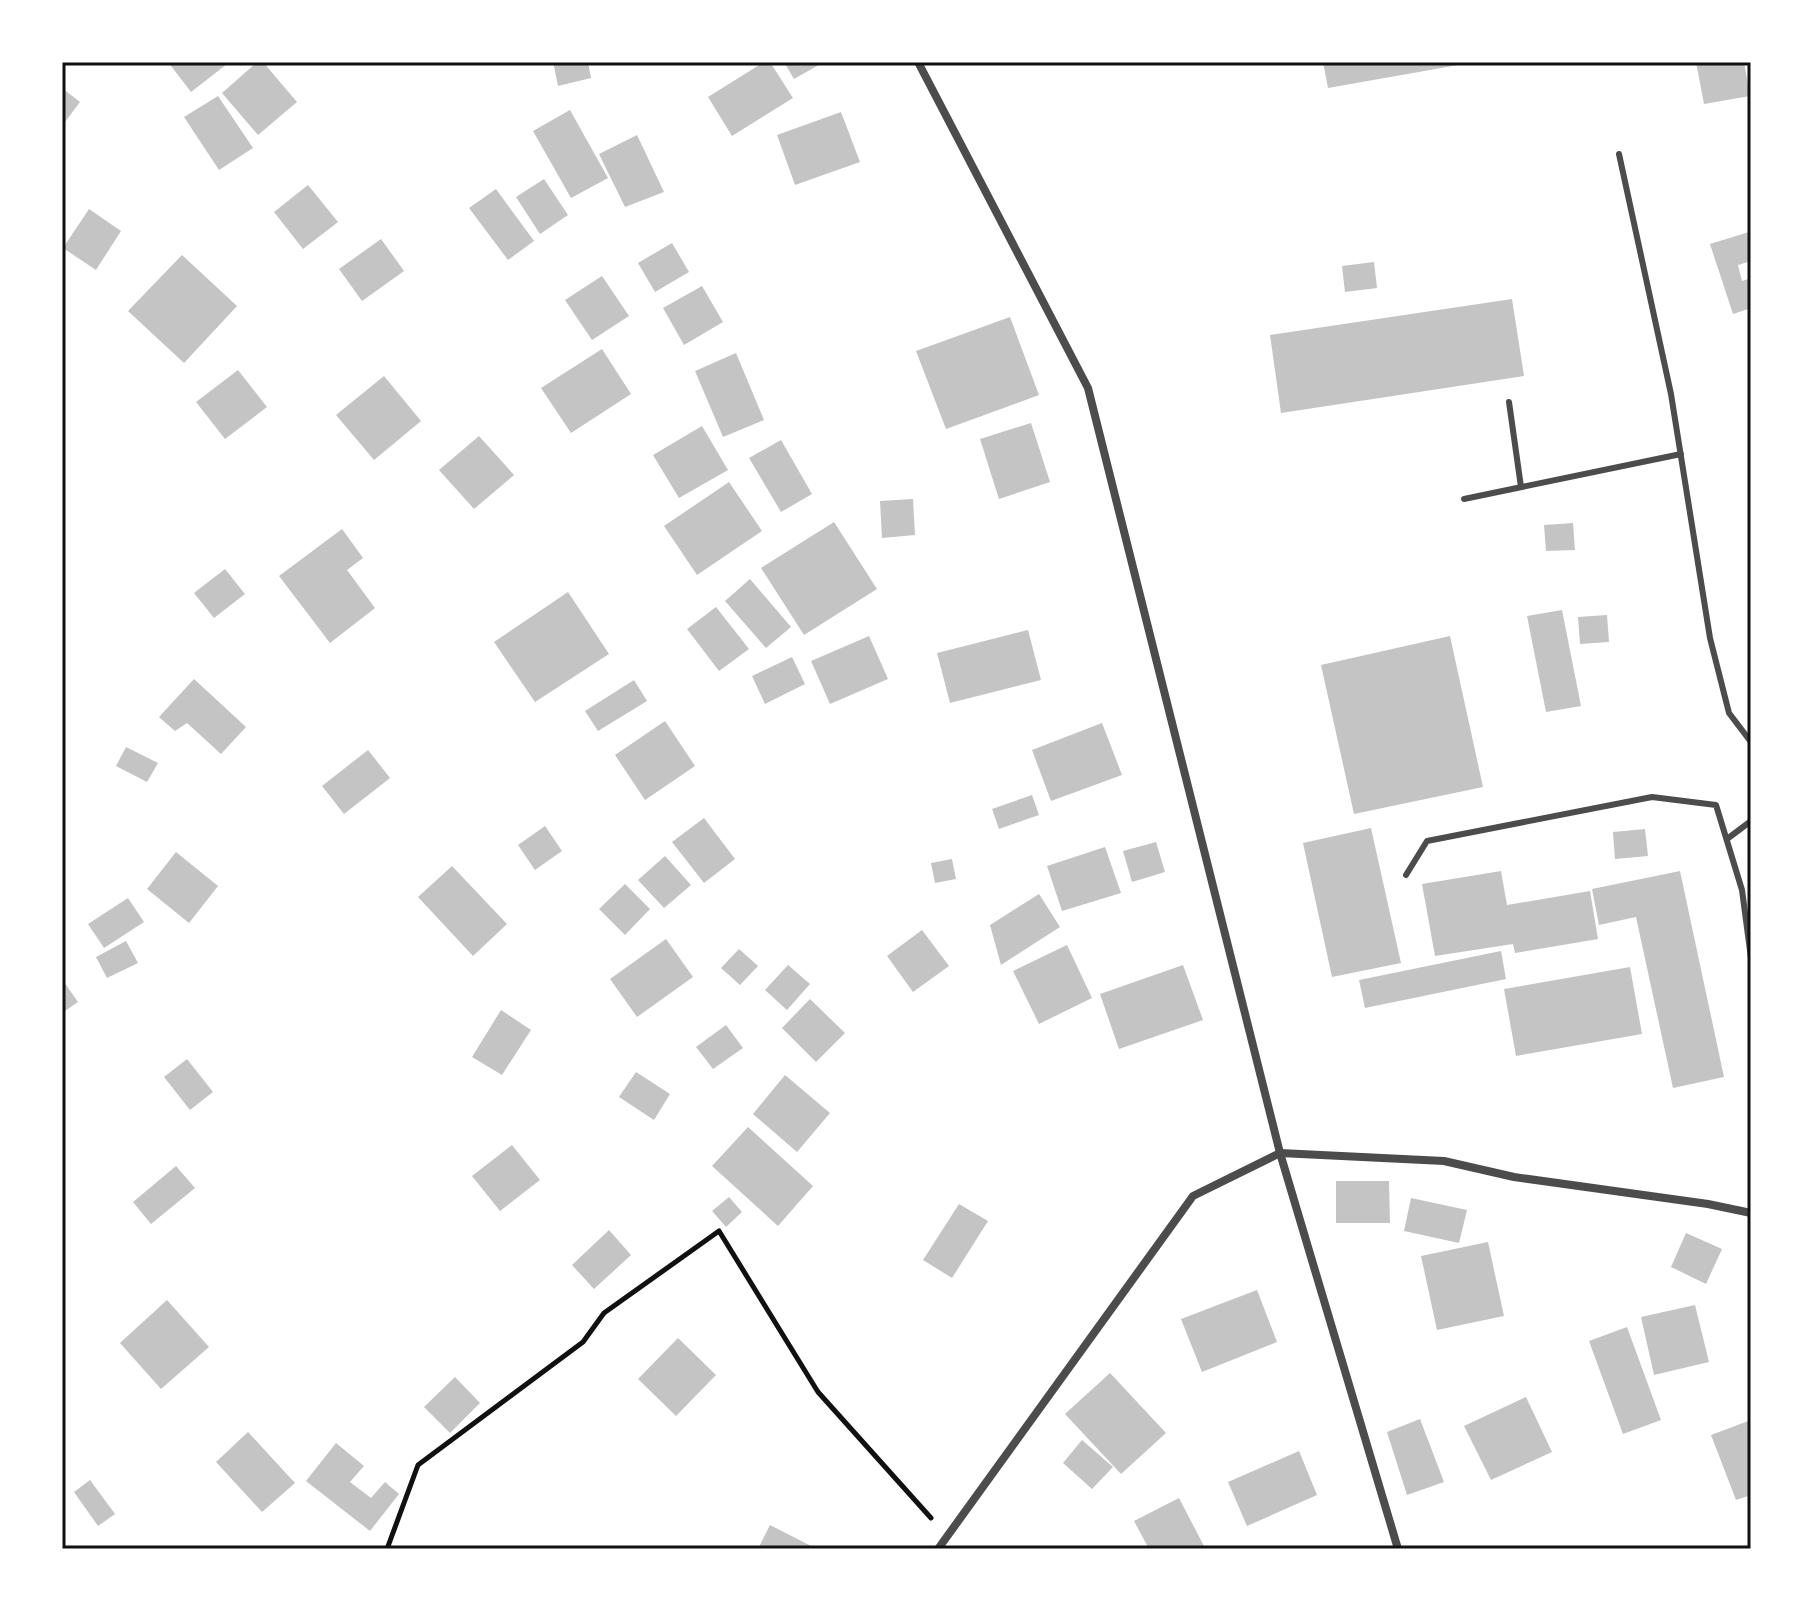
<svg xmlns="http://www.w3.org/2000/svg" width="1813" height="1611" font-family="'Public Sans',sans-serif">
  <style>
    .building { fill: #c4c4c4 }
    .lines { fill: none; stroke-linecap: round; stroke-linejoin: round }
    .path { stroke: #111; stroke-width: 5 }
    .service { stroke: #4c4c4c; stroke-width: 6 }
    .minor { stroke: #4c4c4c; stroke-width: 8 }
    .neatline { fill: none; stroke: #111; stroke-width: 3 }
  </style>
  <rect width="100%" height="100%" fill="#fff"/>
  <g class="building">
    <path d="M168 62H225L227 64 191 92Z"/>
    <path d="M257 62H263L297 102 258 135 222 93Z"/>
    <path d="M553 62H588L591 78 558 86Z"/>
    <path d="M764 62H770L793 98 732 136 708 97Z"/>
    <path d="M784 62H824L794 79Z"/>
    <path d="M1323 62H1463L1464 64 1328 88Z"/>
    <path d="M1696 62H1744L1750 96 1704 104Z"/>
    <path d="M62 88 80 102 62 126Z"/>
    <path d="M218 96 253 148 219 170 184 117Z"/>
    <path d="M570 110 608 178 571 198 533 131Z"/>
    <path d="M841 112 860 162 795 185 777 135Z"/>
    <path d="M637 135 664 192 625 207 599 154Z"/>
    <path d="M544 179 568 215 540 234 516 197Z"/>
    <path d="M308 185 338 222 303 249 274 212Z"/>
    <path d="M496 189 534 241 508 260 469 208Z"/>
    <path d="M89 209 121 231 96 270 63 248Z"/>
    <path d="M1749 232 1751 261 1738 265 1742 281 1751 278V308L1733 314 1710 244Z"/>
    <path d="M381 239 404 271 362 301 339 269Z"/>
    <path d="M672 243 689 272 655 292 638 263Z"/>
    <path d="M182 255 237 306 184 363 128 311Z"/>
    <path d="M1374 262 1377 288 1345 292 1342 266Z"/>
    <path d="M602 276 629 316 592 340 565 300Z"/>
    <path d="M702 286 723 322 684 345 663 308Z"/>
    <path d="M1512 299 1524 376 1281 413 1270 335Z"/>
    <path d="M1010 317 1039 395 946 429 916 351Z"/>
    <path d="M602 349 631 394 571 433 541 388Z"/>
    <path d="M736 353 764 420 723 437 695 371Z"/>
    <path d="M238 370 267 407 225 439 196 402Z"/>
    <path d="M384 376 421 421 374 460 336 415Z"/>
    <path d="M1031 423 1050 482 999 499 980 439Z"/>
    <path d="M702 426 728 470 679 498 653 455Z"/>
    <path d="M479 436 514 475 474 509 439 470Z"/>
    <path d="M781 440 812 494 781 512 749 458Z"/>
    <path d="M729 482 762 531 697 575 664 526Z"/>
    <path d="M913 499 915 535 882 538 880 501Z"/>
    <path d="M834 522 877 589 804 635 761 568Z"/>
    <path d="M1573 523 1575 550 1546 551 1544 525Z"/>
    <path d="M342 529 363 558 347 570 375 608 330 643 279 576Z"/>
    <path d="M225 569 245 594 214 618 194 593Z"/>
    <path d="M750 579 791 627 766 648 725 601Z"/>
    <path d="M568 592 609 654 535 702 494 642Z"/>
    <path d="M716 607 749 649 719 671 687 629Z"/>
    <path d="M1562 610 1581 706 1546 712 1527 616Z"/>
    <path d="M1607 615 1609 642 1580 644 1578 617Z"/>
    <path d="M1028 630 1041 680 950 703 937 653Z"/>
    <path d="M869 636 888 679 830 704 811 661Z"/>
    <path d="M1450 636 1483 787 1354 814 1321 665Z"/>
    <path d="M792 657 805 684 765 704 752 676Z"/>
    <path d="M194 679 246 727 221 754 187 723 175 731 159 717Z"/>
    <path d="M634 680 647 701 598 731 585 711Z"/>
    <path d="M665 721 695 766 645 800 615 755Z"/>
    <path d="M1102 723 1122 775 1051 801 1032 750Z"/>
    <path d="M126 747 158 763 147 782 116 766Z"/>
    <path d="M368 750 390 778 344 814 322 786Z"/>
    <path d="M1032 795 1039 815 999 829 992 809Z"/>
    <path d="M704 818 735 859 704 883 672 842Z"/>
    <path d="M545 826 562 851 535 870 518 845Z"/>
    <path d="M1371 828 1401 963 1332 977 1303 843Z"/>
    <path d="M1645 829 1648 856 1615 859 1613 832Z"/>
    <path d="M1156 842 1165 872 1132 882 1123 851Z"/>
    <path d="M1105 847 1121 893 1062 911 1047 866Z"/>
    <path d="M176 852 218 886 189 923 147 889Z"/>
    <path d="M665 856 691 885 664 908 638 880Z"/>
    <path d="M952 859 956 879 935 883 931 863Z"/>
    <path d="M452 866 507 924 473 956 418 897Z"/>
    <path d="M1501 871 1507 905 1590 891 1598 939 1515 953 1513 944 1435 956 1422 884Z"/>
    <path d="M1680 871 1724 1077 1673 1088 1636 917 1599 925 1592 889Z"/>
    <path d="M625 884 650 909 625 935 599 909Z"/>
    <path d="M1039 894 1060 927 1001 965 990 925Z"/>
    <path d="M128 898 144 922 104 948 88 924Z"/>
    <path d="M922 930 949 966 913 992 887 956Z"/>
    <path d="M666 939 693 977 637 1017 610 979Z"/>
    <path d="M126 941 138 963 107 978 96 957Z"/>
    <path d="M1067 945 1092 998 1039 1024 1013 971Z"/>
    <path d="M739 949 758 966 740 985 721 968Z"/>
    <path d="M1501 951 1506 979 1365 1008 1359 980Z"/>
    <path d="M788 965 810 984 787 1010 765 990Z"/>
    <path d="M1183 965 1203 1020 1119 1049 1100 994Z"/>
    <path d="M1630 967 1642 1034 1516 1056 1504 989Z"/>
    <path d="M62 979 78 1002 62 1013Z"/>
    <path d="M810 999 845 1033 816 1062 782 1028Z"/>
    <path d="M501 1010 531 1030 502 1075 472 1057Z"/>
    <path d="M726 1025 743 1048 713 1069 696 1047Z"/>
    <path d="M187 1059 213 1092 190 1110 164 1077Z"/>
    <path d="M636 1072 670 1094 654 1120 619 1097Z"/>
    <path d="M785 1075 830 1113 797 1152 753 1114Z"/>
    <path d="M748 1127 813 1186 778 1226 712 1166Z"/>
    <path d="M512 1145 540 1180 500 1211 472 1176Z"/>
    <path d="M176 1166 195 1188 151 1224 133 1202Z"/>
    <path d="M1336 1181H1389L1390 1223H1336Z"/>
    <path d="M729 1197 742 1212 726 1227 712 1211Z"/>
    <path d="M1411 1198 1467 1210 1459 1243 1404 1231Z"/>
    <path d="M959 1204 988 1221 952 1278 923 1260Z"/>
    <path d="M609 1230 631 1255 594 1289 572 1265Z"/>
    <path d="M1686 1233 1722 1249 1706 1284 1671 1267Z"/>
    <path d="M1488 1242 1504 1316 1437 1330 1421 1256Z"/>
    <path d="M1257 1290 1277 1342 1202 1372 1181 1319Z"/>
    <path d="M167 1300 209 1347 161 1389 120 1343Z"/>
    <path d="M1695 1305 1709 1362 1654 1375 1641 1317Z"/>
    <path d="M1627 1327 1661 1420 1623 1434 1589 1341Z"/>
    <path d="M678 1338 716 1375 676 1416 638 1379Z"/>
    <path d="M1110 1373 1166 1433 1121 1474 1065 1414Z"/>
    <path d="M455 1377 480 1403 450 1433 424 1407Z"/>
    <path d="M1526 1397 1552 1452 1491 1480 1464 1426Z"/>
    <path d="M1420 1419 1444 1482 1407 1495 1387 1432Z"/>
    <path d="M1751 1420V1495L1736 1500 1711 1435Z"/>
    <path d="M248 1432 295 1483 262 1512 216 1462Z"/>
    <path d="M1082 1440 1113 1467 1092 1489 1063 1463Z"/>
    <path d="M336 1443 364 1466 350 1482 371 1498 385 1482 399 1494 370 1531 306 1481Z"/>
    <path d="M1299 1451 1317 1495 1247 1526 1228 1482Z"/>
    <path d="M90 1480 115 1514 98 1526 74 1492Z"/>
    <path d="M1179 1498 1205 1548 1149 1549 1134 1521Z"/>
    <path d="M770 1525 817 1549H758Z"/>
  </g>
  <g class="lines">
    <path class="path" d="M387 1549 418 1465 583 1342 604 1313 719 1231 818 1392 931 1518"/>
    <g class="service">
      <path d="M1619 154 1671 394 1710 638 1729 713 1751 742"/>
      <path d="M1509 402 1521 487"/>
      <path d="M1464 499 1681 454"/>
      <path d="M1727 839 1751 821"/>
      <path d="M1406 875 1427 841 1652 797 1716 805 1742 890 1751 958"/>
    </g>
    <g class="minor">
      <path d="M918 62 1088 388 1280 1153 1398 1549"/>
      <path d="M938 1549 1193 1196 1280 1153 1444 1161 1514 1177 1708 1204 1751 1213"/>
    </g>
  </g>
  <rect width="1813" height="1611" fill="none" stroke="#ffffff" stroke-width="128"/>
  <rect x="64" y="64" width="1685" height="1483" class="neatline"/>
</svg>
